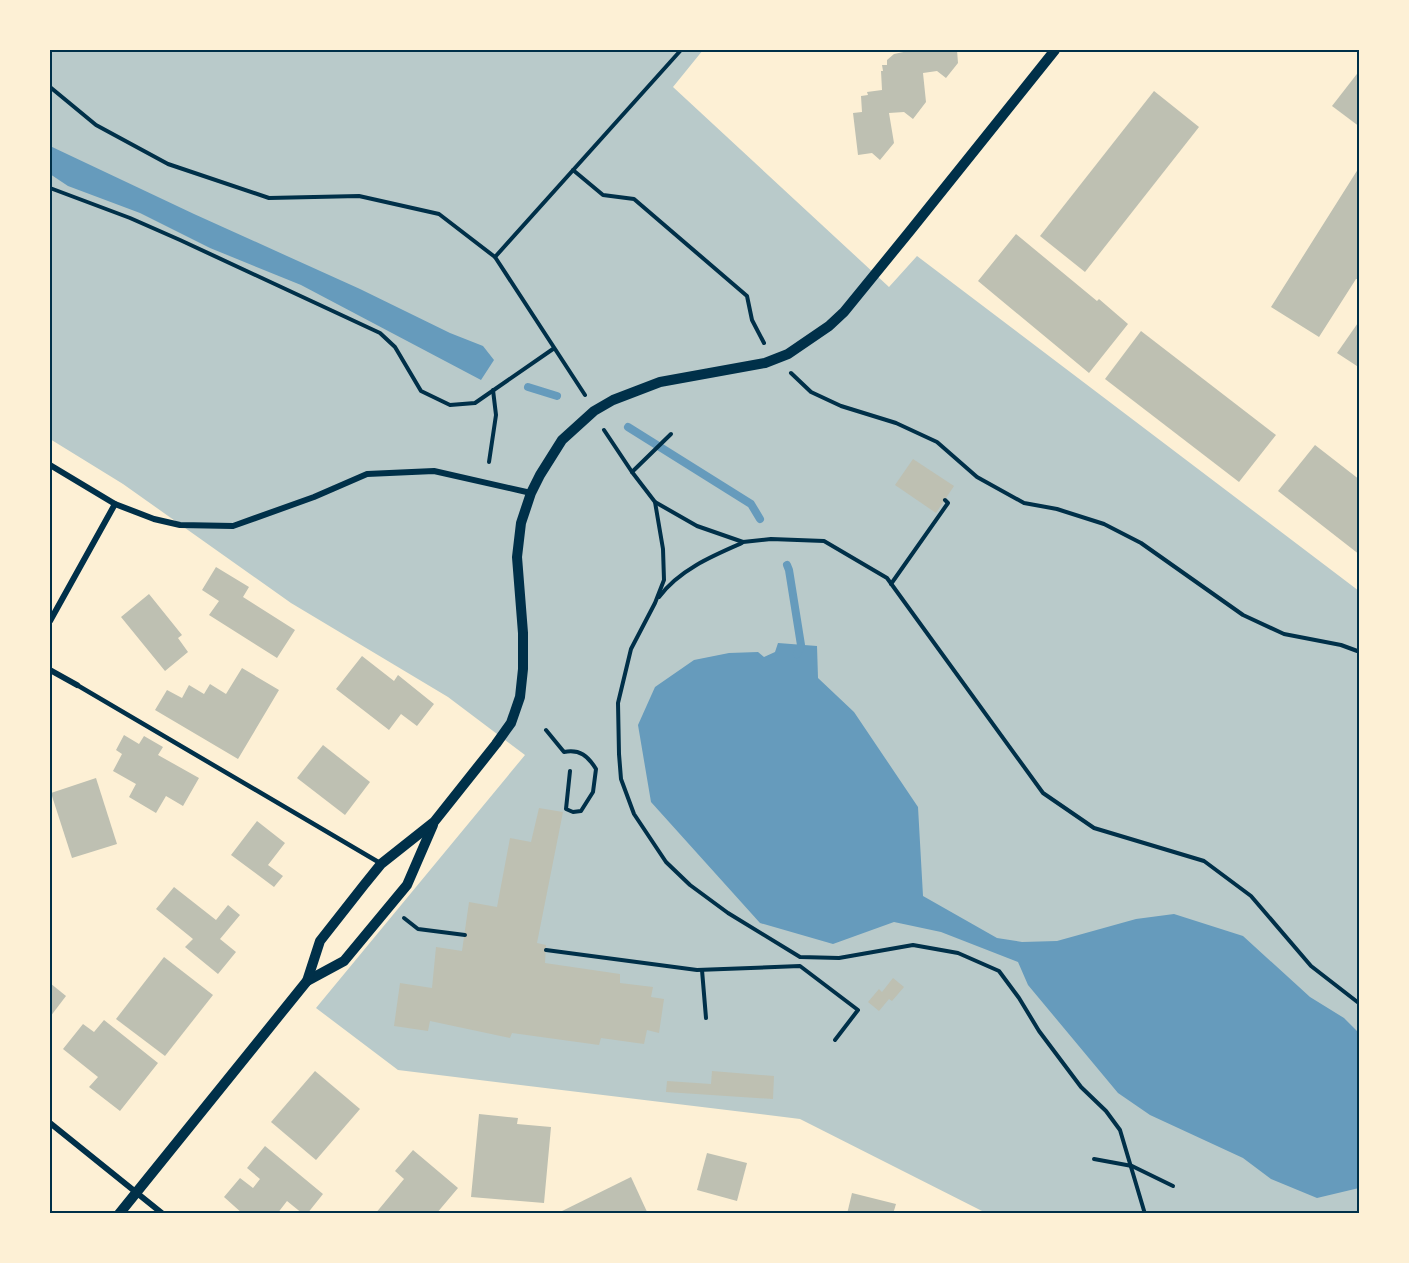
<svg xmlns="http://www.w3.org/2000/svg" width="1409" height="1263" font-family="Ubuntu,sans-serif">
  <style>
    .green { fill: #b9caca }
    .water { fill: #669bbc }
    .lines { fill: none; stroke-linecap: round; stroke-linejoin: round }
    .stream { stroke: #669bbc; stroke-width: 8 }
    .building { fill: #bec0b2 }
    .path { stroke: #003049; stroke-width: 4 }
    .service { stroke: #003049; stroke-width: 4.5 }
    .minor { stroke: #003049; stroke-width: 6 }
    .tertiary { stroke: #003049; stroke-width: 10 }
    .neatline { fill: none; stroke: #003049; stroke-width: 2 }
  </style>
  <rect width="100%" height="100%" fill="#fdf0d5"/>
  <path class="green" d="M50 50H703L673 87 889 287 917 256 1359 591V1213H986L800 1119 398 1070 316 1008 525 755 448 697 291 603 123 484 50 439Z"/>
  <g class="water">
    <path d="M50 146 194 214 360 289 450 333 483 346 494 360 481 380 301 285 210 248 140 213 68 186 50 174Z"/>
    <path d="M778 643 817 646 818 678 854 712 918 807 923 896 997 938 1022 942 1057 941 1136 919 1174 914 1243 936 1310 997 1344 1018 1359 1033V1188L1317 1198 1271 1179 1243 1158 1150 1115 1118 1093 1028 985 1018 962 941 932 894 922 833 944 760 923 651 802 638 725 655 687 694 660 729 653 758 652 764 657 775 652Z"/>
  </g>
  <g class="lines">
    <g class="stream">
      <path d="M528 387 557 396"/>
      <path d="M628 427 751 504 760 519"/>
      <path d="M787 565 789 570 801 645 797 654"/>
    </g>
  </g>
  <g class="building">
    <path d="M913 50H957L958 63 946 78 937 71 923 73 926 102 913 119 904 112 889 113 894 143 880 160 872 153 858 155 853 113 862 112 861 96 868 95 867 92 882 90 881 71H883L882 65H887V60L894 54Z"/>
    <path d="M1360 70V127L1332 106Z"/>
    <path d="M1154 91 1199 127 1085 272 1040 236Z"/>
    <path d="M1360 166V279H1356L1319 337 1271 307Z"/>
    <path d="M1016 234 1097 301 1099 299 1128 324 1089 373 978 281Z"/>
    <path d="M1360 320V368L1337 353Z"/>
    <path d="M1141 331 1276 435 1239 482 1105 379Z"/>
    <path d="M1315 445 1360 480V555L1278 491Z"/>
    <path d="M913 459 954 486 936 513 895 485Z"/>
    <path d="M216 567 249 587 243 597 295 630 277 658 209 615 219 601 202 590Z"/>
    <path d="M149 594 182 635 178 638 188 652 165 671 121 617Z"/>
    <path d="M362 656 394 681 398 675 434 704 417 726 401 714 389 730 336 689Z"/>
    <path d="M242 668 279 690 238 759 155 710 167 690 182 698 189 685 204 694 210 684 226 694Z"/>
    <path d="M124 735 139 744 144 736 163 747 158 755 199 778 183 806 166 796 156 813 129 797 136 784 113 771 122 754 116 750Z"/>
    <path d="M323 745 370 782 345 815 297 778Z"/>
    <path d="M96 778 117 844 72 858 51 793Z"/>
    <path d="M539 808 563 812 537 943 546 945 545 963 620 974V983L653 987 651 997 664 999 659 1033 647 1030 644 1044 601 1038 599 1045 512 1033 510 1038 430 1021 428 1031 394 1026 400 983 432 988 436 947 462 951 469 902 497 907 510 838 531 842Z"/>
    <path d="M257 821 285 843 268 865 283 876 274 887 231 855Z"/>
    <path d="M174 887 216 920 228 905 240 915 220 939 236 952 218 974 185 947 193 939 156 909Z"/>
    <path d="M164 957 213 995 165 1056 116 1019Z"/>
    <path d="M893 978 904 987 892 1001 889 999 879 1011 868 1002 879 989 882 992Z"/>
    <path d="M50 983 66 996 50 1017Z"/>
    <path d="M104 1020 158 1063 120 1111 89 1087 98 1077 63 1049 83 1024 94 1032Z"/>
    <path d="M315 1071 360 1109 316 1160 271 1122Z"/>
    <path d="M712 1071 774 1076 773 1099 666 1092 667 1081 711 1084Z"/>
    <path d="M479 1114 518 1118 517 1124 551 1127 544 1203 471 1197Z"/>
    <path d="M265 1146 323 1194 307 1214H303L287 1201 277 1214H243L224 1197 240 1178 253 1188 260 1179 247 1168Z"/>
    <path d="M413 1150 458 1188 436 1214H375L404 1179 395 1171Z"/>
    <path d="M707 1153 747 1163 737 1201 697 1190Z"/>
    <path d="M631 1177 648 1214H556Z"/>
    <path d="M852 1193 896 1204 893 1214H847Z"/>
  </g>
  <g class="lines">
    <g class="path">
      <path d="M50 87 96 125 168 164 269 198 359 196 439 214 495 257 585 395"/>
      <path d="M573 170 603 195 634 199 747 296 752 320 764 343"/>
      <path d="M50 188 130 218 180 240 380 333 395 347 421 391 450 405 475 403 553 349"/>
      <path d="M495 257 681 50"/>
      <path d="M791 373 811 392 841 406 896 423 937 442 977 477 1024 503 1057 509 1104 524 1141 543 1243 615 1284 634 1341 645 1360 652"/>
      <path d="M604 430 632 472 655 502 697 526 743 542 771 539 824 541 887 578 1043 793 1094 828 1204 861 1251 896 1311 966 1360 1004"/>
      <path d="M489 462 496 415 493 390"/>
      <path d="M632 472 671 434"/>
      <path d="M655 502 663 549 664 580 655 603 631 649 618 703 619 754 621 779 634 814 666 862 690 885 728 913 800 957 839 958 913 945 958 953 999 971 1019 998 1039 1031 1081 1087 1106 1111 1120 1130 1145 1214"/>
      <path d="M891 584 948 503 945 500"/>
      <path d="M659 597C679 570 712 556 742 543"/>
      <path d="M546 730 564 752C580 749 588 756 596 769L593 792 581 811 573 812 566 809 570 771"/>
      <path d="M404 918 418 929 465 935"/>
      <path d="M546 950 697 970 800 966 858 1010 835 1040"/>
      <path d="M702 970 706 1018"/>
      <path d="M1094 1159 1132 1166 1173 1186"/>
    </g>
    <path class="service" d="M77 685 380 863"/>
    <g class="minor">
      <path d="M50 465 115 504 154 519 180 525 233 526 314 497 367 474 434 471 531 493"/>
      <path d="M50 621 115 504"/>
      <path d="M50 670 77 685"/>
      <path d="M50 1123 163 1214"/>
    </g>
    <g class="tertiary">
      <path d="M307 981 344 961 407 885 433 825"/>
      <path d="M119 1214 307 981 320 941 364 885 381 864 434 822 496 744 511 723 520 697 523 669V633L517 557 521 523 531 493 540 475 562 440 594 411 613 400 660 382 765 363 788 354 829 326 844 312 910 231 1055 50"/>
    </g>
  </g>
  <rect width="1409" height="1263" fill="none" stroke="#fdf0d5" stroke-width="102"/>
  <rect x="51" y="51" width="1307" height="1161" class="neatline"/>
</svg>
